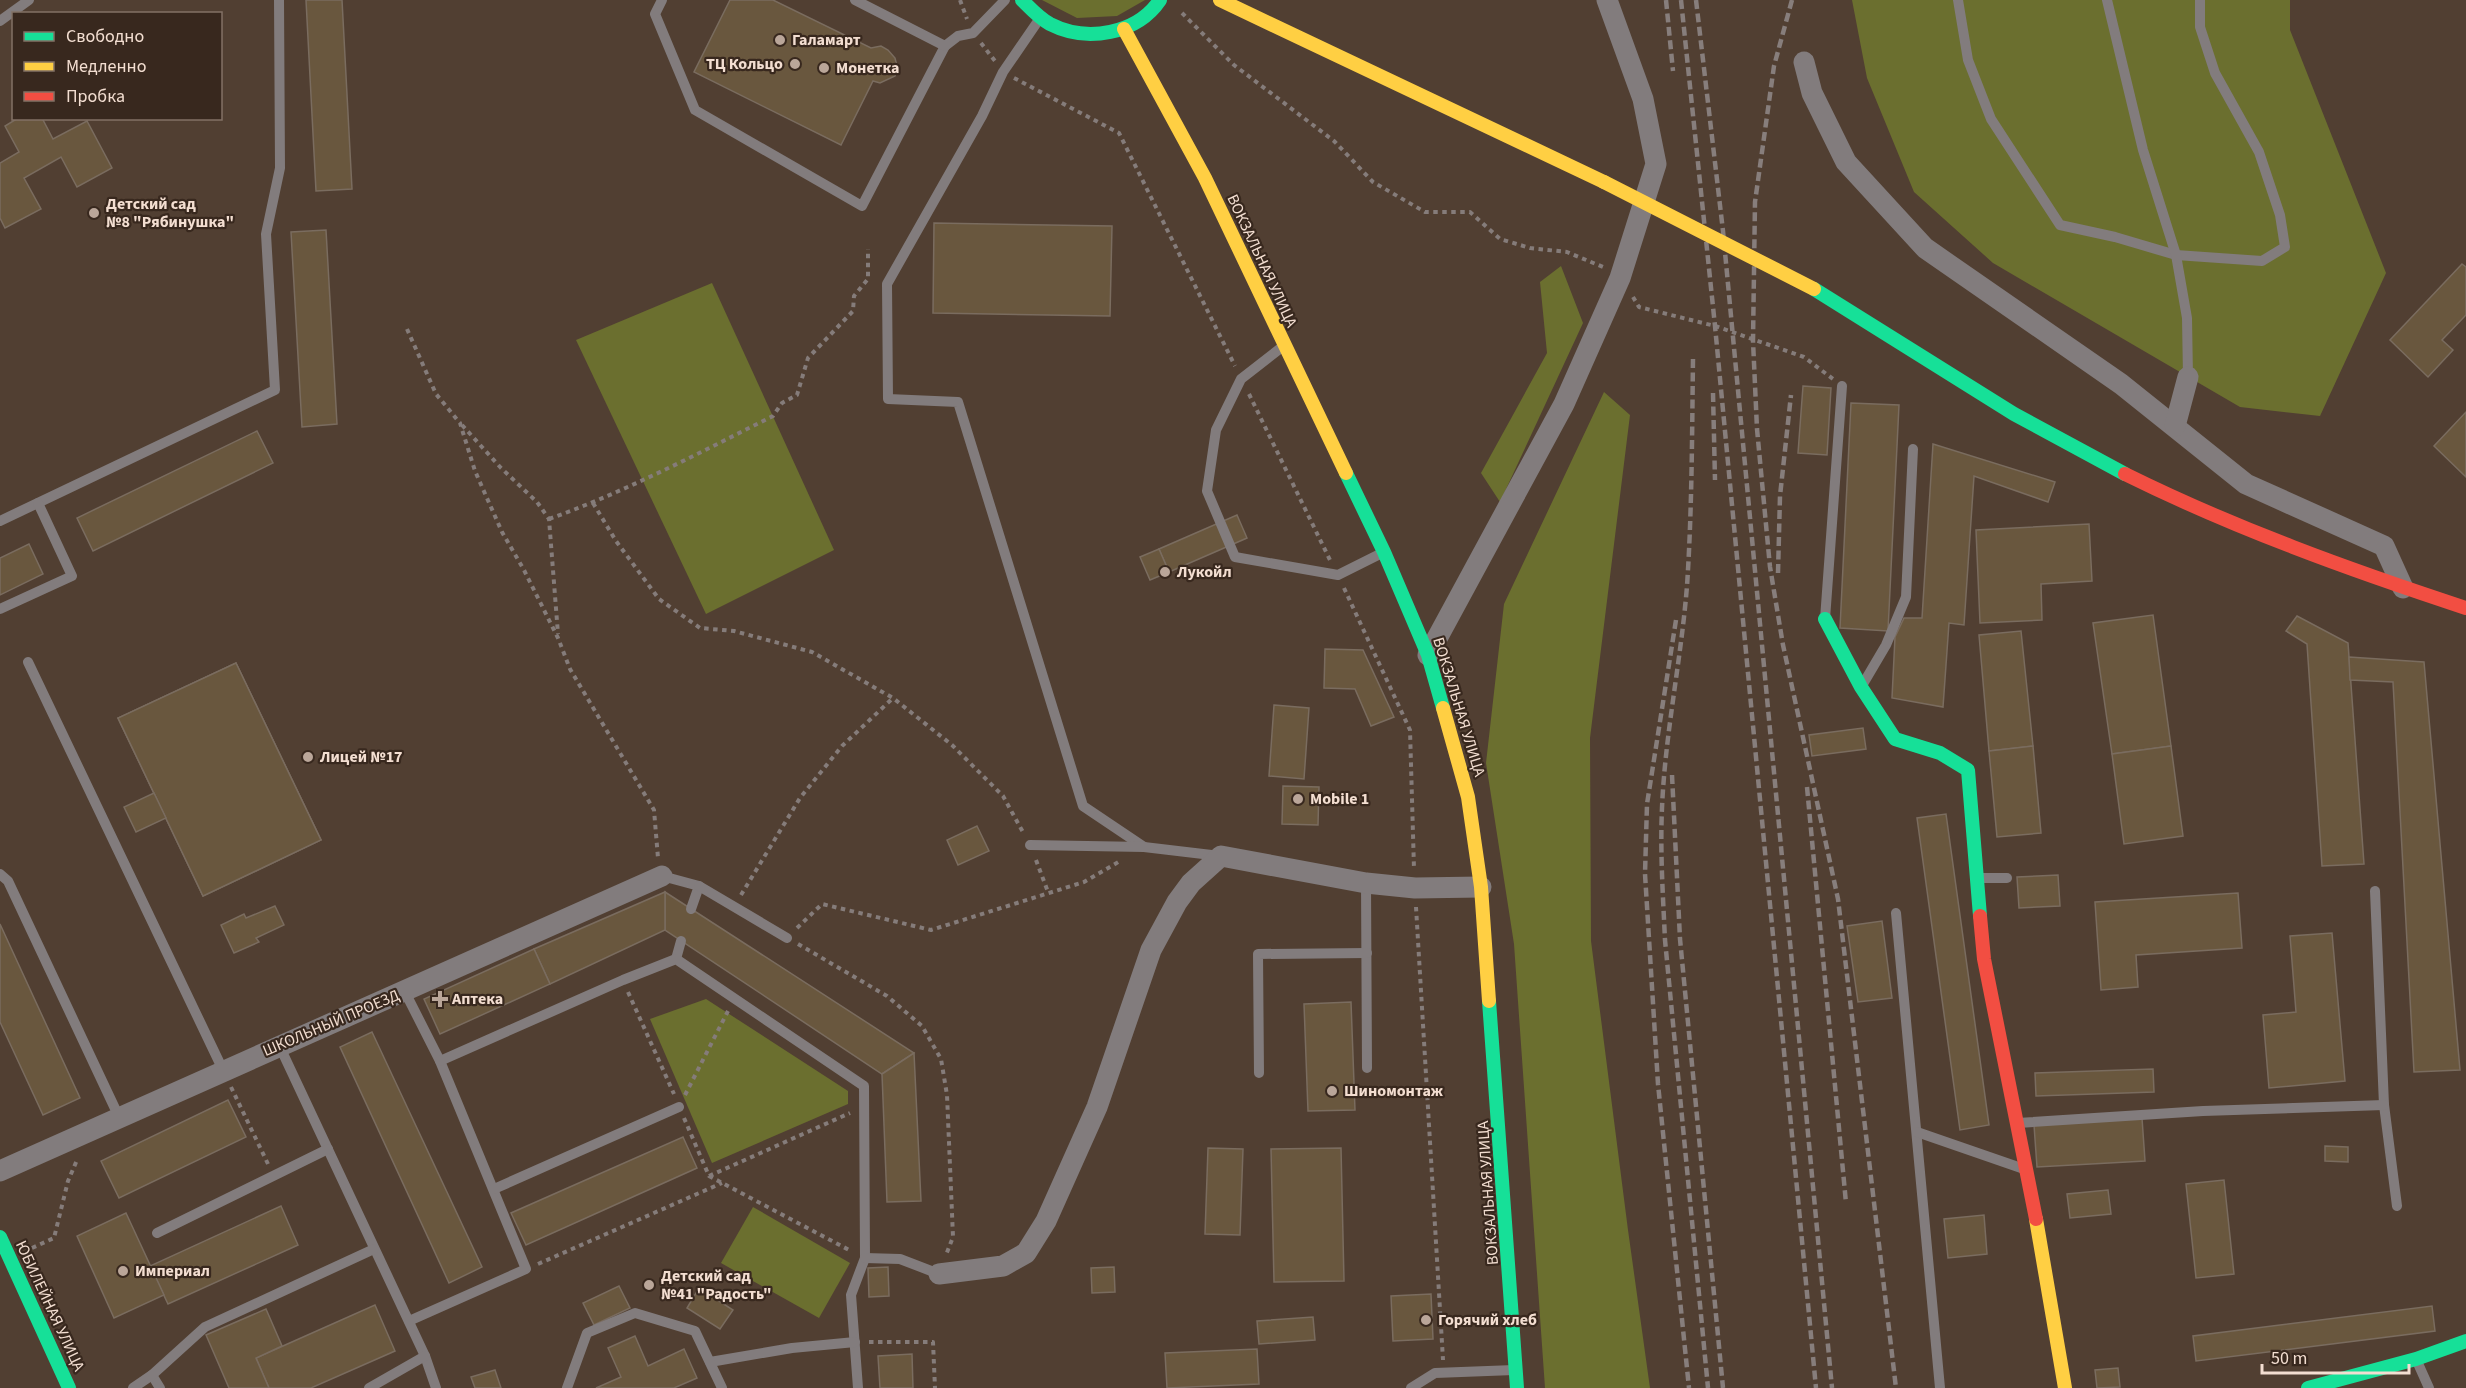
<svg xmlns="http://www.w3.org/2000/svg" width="2466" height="1388" font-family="'Source Sans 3',sans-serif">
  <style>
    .green { fill: #6b6f2f }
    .building { fill: #69573e; stroke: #7a6c5f; stroke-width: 1.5; fill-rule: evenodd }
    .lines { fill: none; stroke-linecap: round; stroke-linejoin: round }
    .path { stroke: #857c7a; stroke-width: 4; stroke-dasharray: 4.5 4.5; stroke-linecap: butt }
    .lane { stroke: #827c7d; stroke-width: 10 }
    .street { stroke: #827c7d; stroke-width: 21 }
    .fast { stroke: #16e098; stroke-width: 14 }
    .slow { stroke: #ffcf43; stroke-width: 14 }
    .jam { stroke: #f24e42; stroke-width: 14 }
    .rail { stroke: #877e7c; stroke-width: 4.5; stroke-dasharray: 9 4.5; stroke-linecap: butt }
    .slow-bridge { stroke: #ffcf43; stroke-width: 14 }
    .poi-dot { fill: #baa699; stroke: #38281e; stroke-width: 2 }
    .labels { text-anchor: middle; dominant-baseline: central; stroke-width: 4.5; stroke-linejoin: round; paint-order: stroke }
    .poi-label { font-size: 16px; font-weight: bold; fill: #f3ded1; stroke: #38281e; text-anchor: start }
    .street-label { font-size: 16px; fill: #f3ded1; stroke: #38281e }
  </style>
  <rect width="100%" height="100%" fill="#513f32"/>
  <g class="green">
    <path d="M1042 0H1145L1117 16 1077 18Z"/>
    <path d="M1852 0H2290V30L2386 273 2320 416 2240 407 1993 263 1914 192 1867 78Z"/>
    <path d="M1561 266 1583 323 1500 502 1481 473 1547 353 1540 282Z"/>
    <path d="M712 283 834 550 706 614 576 340Z"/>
    <path d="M1604 392 1630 415 1590 738 1591 941 1628 1230 1650 1388H1545L1514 944 1486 763 1504 604Z"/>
    <path d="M706 999 848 1091V1104L712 1163 650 1019Z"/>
    <path d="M753 1207 850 1263 819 1318 721 1263Z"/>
  </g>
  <g class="building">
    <path d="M306 0H342L352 189 316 191Z"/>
    <path d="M730 0H773L871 48 881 46 888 50 895 58 897 66 895 76 880 83 873 81 841 145 694 72Z"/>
    <path d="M18 118H42L53 139 87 121 112 168 77 187 61 157 24 178 41 209 5 228 0 218V163L19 152 5 126Z"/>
    <path d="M934 223 1112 226 1110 316 933 313Z"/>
    <path d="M326 230 337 424 302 427 291 232Z"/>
    <path d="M2462 264 2466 267V315L2442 340 2453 350 2428 377 2390 340Z"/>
    <path d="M1803 386 1831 388 1827 455 1798 453Z"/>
    <path d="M1851 403 1899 405 1888 631 1840 628Z"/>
    <path d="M2466 412V477L2434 446Z"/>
    <path d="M257 431 273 463 93 551 77 518Z"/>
    <path d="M1933 444 2055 482 2048 502 1974 476 1964 625 1949 623 1943 707 1892 698 1895 637 1904 618H1922Z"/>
    <path d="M1237 515 1247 538 1169 572 1159 549Z"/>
    <path d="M2089 524 2092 581 2041 584 2042 620 1980 623 1976 530Z"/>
    <path d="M29 544 43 574 0 595V558Z"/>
    <path d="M1159 549 1169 572 1150 580 1140 557Z"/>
    <path d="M2153 615 2171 746 2112 754 2093 623Z"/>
    <path d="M2297 616 2348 643 2364 864 2322 866 2307 644 2286 631Z"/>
    <path d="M2021 631 2033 746 1989 751 1979 635Z"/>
    <path d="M1325 649 1363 650 1394 717 1371 726 1355 689 1324 688Z"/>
    <path d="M2349 657 2424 662 2460 1070 2414 1072 2393 682 2350 680Z"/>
    <path d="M236 663 321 840 203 896 118 718ZM241 740 278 817 226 842 188 765Z"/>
    <path d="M236 663 321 840 203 896 118 718Z"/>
    <path d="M1274 705 1309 708 1304 779 1269 776Z"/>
    <path d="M1863 728 1866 749 1812 756 1809 735Z"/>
    <path d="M2033 746 2041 833 1997 837 1989 751Z"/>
    <path d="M2171 746 2183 836 2124 844 2112 754Z"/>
    <path d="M1283 786 1319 787 1318 825 1282 824Z"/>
    <path d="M154 793 166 818 136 832 124 807Z"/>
    <path d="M1946 814 1989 1125 1960 1130 1917 818Z"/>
    <path d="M977 826 989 851 958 865 947 840Z"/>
    <path d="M2058 875 2060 906 2019 908 2017 877Z"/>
    <path d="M665 892 914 1053 882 1074 665 930Z"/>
    <path d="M665 892V930L550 984 534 949Z"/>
    <path d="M2238 893 2242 948 2136 955 2138 987 2101 990 2095 902Z"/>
    <path d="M275 906 284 925 256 938 259 942 234 953 221 925 244 914 246 918Z"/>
    <path d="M1882 921 1892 998 1858 1002 1847 926Z"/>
    <path d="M0 924 80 1098 43 1115 0 1022Z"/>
    <path d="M2332 933 2345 1081 2269 1088 2263 1015 2296 1012 2290 936Z"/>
    <path d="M534 949 550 984 440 1034 424 999Z"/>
    <path d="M1351 1002 1355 1110 1308 1111 1304 1004Z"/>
    <path d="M372 1032 482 1267 449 1283 340 1047Z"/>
    <path d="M914 1053 921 1201 887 1202 882 1074Z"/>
    <path d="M2153 1069 2154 1092 2036 1096 2035 1073Z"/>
    <path d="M228 1100 246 1137 119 1198 101 1161Z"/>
    <path d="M2142 1118 2145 1161 2037 1167 2034 1125Z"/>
    <path d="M683 1137 697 1168 526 1245 511 1213Z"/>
    <path d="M2325 1146 2348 1147V1162L2325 1161Z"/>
    <path d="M1208 1148 1243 1149 1240 1235 1205 1234Z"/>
    <path d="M1341 1148 1344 1281 1274 1282 1271 1149Z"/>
    <path d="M2224 1180 2234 1274 2196 1278 2186 1184Z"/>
    <path d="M2108 1190 2111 1214 2070 1218 2067 1194Z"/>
    <path d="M281 1206 298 1245 168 1304 150 1266Z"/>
    <path d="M126 1213 164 1295 114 1318 77 1236Z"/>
    <path d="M1984 1215 1987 1254 1948 1258 1944 1219Z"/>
    <path d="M888 1267 889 1296 869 1297 868 1268Z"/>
    <path d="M1114 1267 1115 1292 1092 1293 1091 1268Z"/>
    <path d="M619 1286 630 1308 594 1325 583 1303Z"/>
    <path d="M699 1288 733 1310 720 1329 687 1308Z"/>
    <path d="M1431 1294 1433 1339 1393 1341 1391 1296Z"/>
    <path d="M375 1305 395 1351 311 1388H269L256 1358Z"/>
    <path d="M2432 1306 2435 1331 2196 1361 2193 1336Z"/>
    <path d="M266 1309 282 1346 256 1358 269 1388H229L206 1335Z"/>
    <path d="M1313 1317 1315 1340 1259 1344 1257 1321Z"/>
    <path d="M635 1336 648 1366 684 1349 697 1378 674 1388H596L621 1377 608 1348Z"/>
    <path d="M1257 1349 1259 1384 1167 1388 1165 1353Z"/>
    <path d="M912 1354 913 1388H880L878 1356Z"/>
    <path d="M2118 1368 2120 1387 2097 1388 2095 1370Z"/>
    <path d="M495 1370 501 1388H475L471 1377Z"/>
  </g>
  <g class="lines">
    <g class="path">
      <path d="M960 0 967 19"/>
      <path d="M1182 13 1234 65 1334 141 1373 182 1425 212H1470L1500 239 1530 248 1567 252 1603 267"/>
      <path d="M981 43 995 61"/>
      <path d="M1014 78 1119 133 1235 366"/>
      <path d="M1633 297 1639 307 1715 326 1804 357 1833 379"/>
      <path d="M407 329 436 394 460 423 475 471 502 532 524 570 558 638 570 669 654 810 658 858"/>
      <path d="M1249 394 1330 560"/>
      <path d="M462 425 501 468 537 502 549 519 558 634"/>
      <path d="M593 503 616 541 659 599 700 628 734 631 812 652 893 698 952 745 1003 796 1024 834"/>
      <path d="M549 519C627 491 699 453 773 416L782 403 797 395 808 358 853 311 854 296 868 279V249"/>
      <path d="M1344 588 1410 730 1414 869"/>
      <path d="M1036 860 1048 892"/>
      <path d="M741 895 800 798 842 746 893 698"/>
      <path d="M1416 907 1443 1360"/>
      <path d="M797 928 822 904 931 930 1084 882 1120 861"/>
      <path d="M798 944 887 996 922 1026 941 1059 947 1095 953 1237 946 1255"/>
      <path d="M628 992 674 1094"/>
      <path d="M231 1087 268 1164"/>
      <path d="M685 1095 728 1011"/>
      <path d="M684 1118 709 1176 851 1251"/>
      <path d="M709 1176 850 1113"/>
      <path d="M32 1248 54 1238 68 1181 77 1160"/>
      <path d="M538 1264 722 1183"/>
      <path d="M869 1342H933L935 1388"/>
    </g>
    <g class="lane">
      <path d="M662 0 655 14 695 110 862 206 945 46"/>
      <path d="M855 0 945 46 958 36 973 33 1005 0"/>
      <path d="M1958 0 1968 60 1991 119 2060 225 2115 237 2176 255 2262 261 2285 247 2280 215 2259 152 2215 73 2200 27V0"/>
      <path d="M2107 0 2143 150 2176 255 2187 318 2188 377"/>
      <path d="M0 21 29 0"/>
      <path d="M1038 21 1003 72 982 116 887 284 888 399 958 402 1083 806 1144 847"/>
      <path d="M1282 347 1241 379 1216 430 1207 491 1235 557 1338 575 1382 553"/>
      <path d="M0 521 275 390 266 234 280 168 279 0"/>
      <path d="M0 609 72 576 38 503"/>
      <path d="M1825 619 1842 386"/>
      <path d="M28 662 223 1070"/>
      <path d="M1863 684 1886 645 1906 597 1913 449"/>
      <path d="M1030 845 1144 847 1220 856"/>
      <path d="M0 874 8 881 119 1117"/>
      <path d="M662 876 699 886 691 909"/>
      <path d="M1980 878H2007"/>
      <path d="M1366 883 1367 1068"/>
      <path d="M699 886 787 938"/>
      <path d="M2375 891 2384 1105 2397 1206"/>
      <path d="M1896 913 1940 1388"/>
      <path d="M676 959 681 941"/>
      <path d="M405 992 440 1061 526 1269 409 1321"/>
      <path d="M279 1045 425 1356 436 1388"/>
      <path d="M440 1061 623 980 676 959 864 1086 865 1258 851 1295 858 1388"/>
      <path d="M1259 1073 1258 954 1367 953"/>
      <path d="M2018 1123 2203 1111 2384 1105"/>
      <path d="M1917 1132 2024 1169"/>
      <path d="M494 1189 679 1107"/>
      <path d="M157 1233 328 1149"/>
      <path d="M865 1258 900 1259 939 1274"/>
      <path d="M2416 1359 2429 1388"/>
      <path d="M710 1362 792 1348 855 1342"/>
      <path d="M152 1375 160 1388"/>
      <path d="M133 1388 152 1375 205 1327 374 1249"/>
      <path d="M369 1388 425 1356"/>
      <path d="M567 1388 587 1333 635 1313 695 1331 722 1388"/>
      <path d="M1411 1388 1435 1373 1514 1370"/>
    </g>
    <g class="street">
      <path d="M1804 62 1812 93 1846 162 1925 248 2121 384 2246 484 2384 546 2403 588"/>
      <path d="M2175 426 2188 377"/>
      <path d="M1428 655 1564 404 1620 278 1656 164 1643 99 1607 0"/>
      <path d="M0 1171 662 876"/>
      <path d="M939 1274 1003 1266 1026 1253 1046 1221 1097 1107 1151 950 1177 902 1191 883 1221 856 1366 883 1415 888 1481 887"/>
    </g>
    <g class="fast">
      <path d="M1022 0C1031 9 1039 18 1050 24 1087 43 1137 34 1160 0"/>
      <path d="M1814 289 2014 414 2125 474"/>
      <path d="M1346 473 1384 552 1428 655 1443 708"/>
      <path d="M1825 619 1861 687 1895 739 1940 753 1968 770 1980 916"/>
      <path d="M1489 1001 1517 1388"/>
      <path d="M0 1237 69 1388"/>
      <path d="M2308 1388 2416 1359 2466 1341"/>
    </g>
    <g class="slow">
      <path d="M1220 0 1604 182"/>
      <path d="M1124 29 1205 178 1346 473"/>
      <path d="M1443 708 1468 797 1481 887 1489 1001"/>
      <path d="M2036 1219 2065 1388"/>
    </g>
    <g class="jam">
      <path d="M2125 474C2234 528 2350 570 2466 608"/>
      <path d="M1980 916 1984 959 2036 1219"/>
    </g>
    <g class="rail">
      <path d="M1666 0 1673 71"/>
      <path d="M1681 0 1715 326 1816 1388"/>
      <path d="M1696 0 1723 231 1832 1388"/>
      <path d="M1792 0 1774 66 1755 202 1753 341 1757 429 1770 567 1783 645 1838 899 1896 1388"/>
      <path d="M1693 359C1692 435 1692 511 1687 586 1681 661 1665 734 1662 808 1660 852 1663 896 1665 940L1708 1388"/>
      <path d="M1713 393 1715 480"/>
      <path d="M1778 573 1780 496 1791 395"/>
      <path d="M1676 620 1647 804 1645 874 1658 1084 1689 1388"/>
      <path d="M1672 775 1680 939 1723 1388"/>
      <path d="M1807 787 1846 1203"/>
    </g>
    <path class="slow-bridge" d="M1604 182 1814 289"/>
  </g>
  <g class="poi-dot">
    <circle cx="780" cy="40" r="6"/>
    <circle cx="795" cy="64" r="6"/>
    <circle cx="824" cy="68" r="6"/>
    <circle cx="94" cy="213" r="6"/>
    <circle cx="1165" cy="572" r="6"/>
    <circle cx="308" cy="757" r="6"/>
    <circle cx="1298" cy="799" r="6"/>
    <path d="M437 990h6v6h6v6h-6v6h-6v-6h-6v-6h6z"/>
    <circle cx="1332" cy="1091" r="6"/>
    <circle cx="123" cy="1271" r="6"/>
    <circle cx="649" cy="1285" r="6"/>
    <circle cx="1426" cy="1320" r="6"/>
  </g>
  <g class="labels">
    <g class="poi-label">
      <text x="792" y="40">Галамарт</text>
      <text x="783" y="64" text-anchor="end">ТЦ Кольцо</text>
      <text x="836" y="68">Монетка</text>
      <text x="106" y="204">Детский сад<tspan x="106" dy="18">№8 "Рябинушка"</tspan></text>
      <text x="1177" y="572">Лукойл</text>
      <text x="320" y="757">Лицей №17</text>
      <text x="1310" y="799">Mobile 1</text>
      <text x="452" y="999">Аптека</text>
      <text x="1344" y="1091">Шиномонтаж</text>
      <text x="135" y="1271">Империал</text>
      <text x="661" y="1276">Детский сад<tspan x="661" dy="18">№41 "Радость"</tspan></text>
      <text x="1438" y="1320">Горячий хлеб</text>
    </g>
    <g class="street-label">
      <text transform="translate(1262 261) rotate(65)">ВОКЗАЛЬНАЯ УЛИЦА</text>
      <text transform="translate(1459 707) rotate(73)">ВОКЗАЛЬНАЯ УЛИЦА</text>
      <text transform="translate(331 1023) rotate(-23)">ШКОЛЬНЫЙ ПРОЕЗД</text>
      <text transform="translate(1488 1193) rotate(-94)">ВОКЗАЛЬНАЯ УЛИЦА</text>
      <text transform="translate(50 1306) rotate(65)">ЮБИЛЕЙНАЯ УЛИЦА</text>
    </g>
  </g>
  <rect x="12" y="12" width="210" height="108" fill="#38281e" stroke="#837166" stroke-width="1.5"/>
  <rect x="24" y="32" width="30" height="9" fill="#16e098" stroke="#837166" stroke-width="1.5"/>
  <text x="66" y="42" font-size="18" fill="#f3ded1">Свободно</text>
  <rect x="24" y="62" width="30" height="9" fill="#ffcf43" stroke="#837166" stroke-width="1.5"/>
  <text x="66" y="72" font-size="18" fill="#f3ded1">Медленно</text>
  <rect x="24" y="92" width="30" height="9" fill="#f24e42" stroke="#837166" stroke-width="1.5"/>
  <text x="66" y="102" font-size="18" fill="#f3ded1">Пробка</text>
  <path d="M2262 1364v9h147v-9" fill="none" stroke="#f3ded1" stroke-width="3"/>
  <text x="2271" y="1364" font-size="18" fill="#f3ded1" stroke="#38281e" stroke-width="4.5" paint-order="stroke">50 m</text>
</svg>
